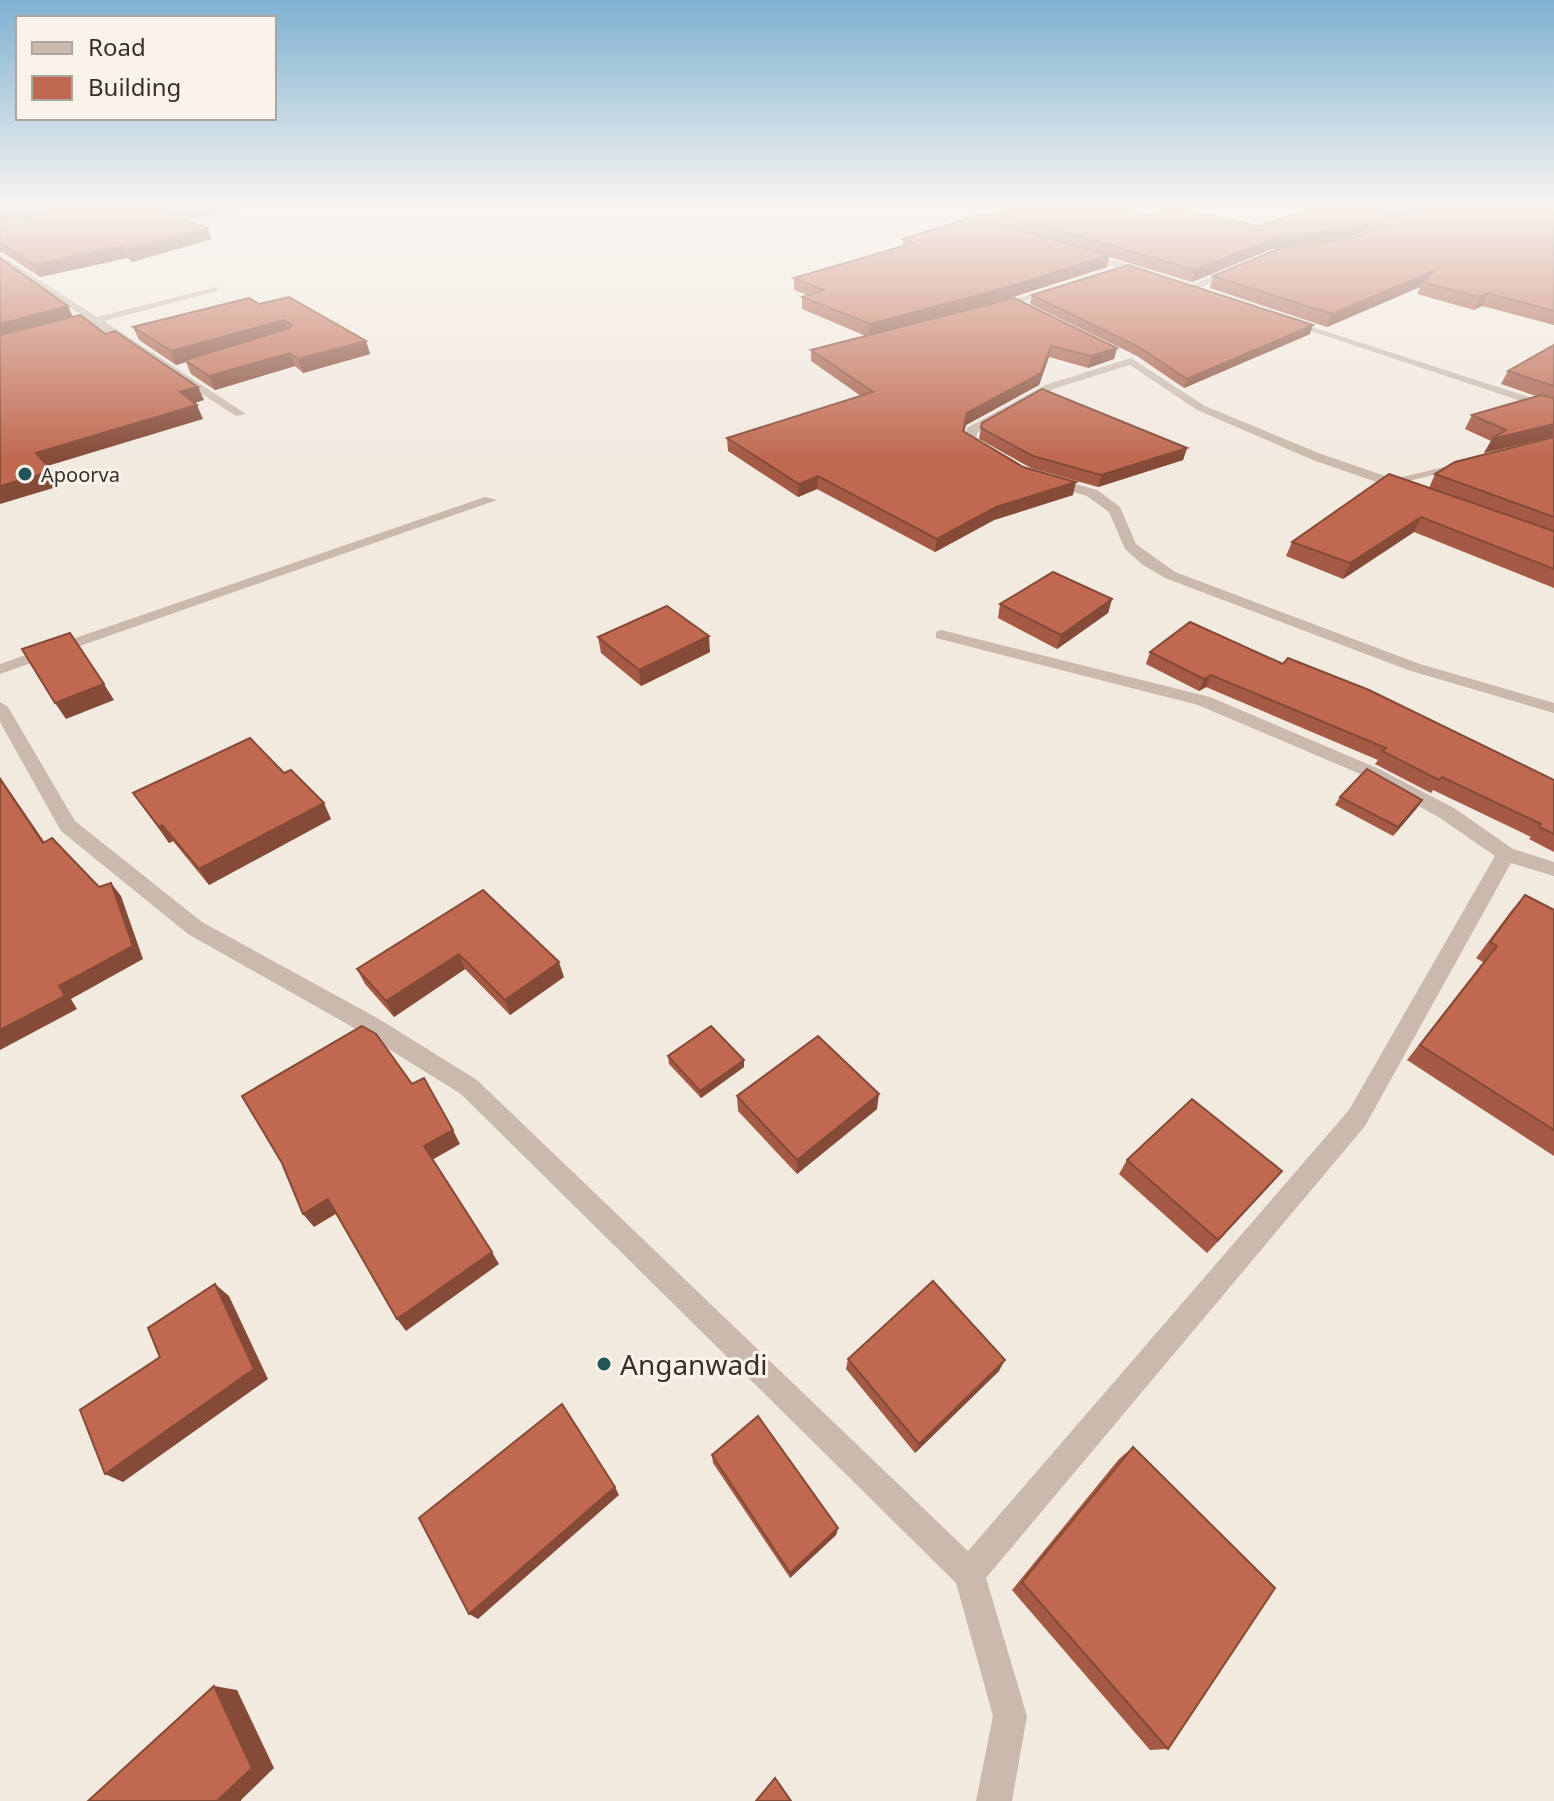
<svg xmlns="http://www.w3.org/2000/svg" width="1554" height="1801" font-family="'Noto Sans',sans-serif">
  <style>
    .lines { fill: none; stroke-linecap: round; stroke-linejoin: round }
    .street { fill: #cab9ac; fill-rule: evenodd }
    .wall { fill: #a55a45 }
    .shaded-wall { fill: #864a38 }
    .building { fill: #c06950; stroke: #864a38; stroke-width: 2 }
    .poi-dot { fill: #225558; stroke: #f9f3ec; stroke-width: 3 }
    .labels { text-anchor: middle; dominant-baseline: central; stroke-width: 6; stroke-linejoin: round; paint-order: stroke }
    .far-poi-label { font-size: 20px; fill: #382e2a; stroke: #f9f3ec; text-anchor: start }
    .near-poi-label { font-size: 28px; fill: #382e2a; stroke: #f9f3ec; text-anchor: start }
  </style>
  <rect width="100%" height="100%" fill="#f2e9df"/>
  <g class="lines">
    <g class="street">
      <path d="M1084 252 1129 265 1130 267 1126 270 1081 257Z"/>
      <path d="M0 255 97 317 217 287V291L104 321 246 414 236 416 94 324 82 325V321L88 319 0 262Z"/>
      <path d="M1235 267 1238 272 1192 291 1167 282 1172 279 1191 285Z"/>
      <path d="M1054 287 1062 289 999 309 991 307Z"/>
      <path d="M1284 318 1554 405V412L1284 322Z"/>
      <path d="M1131 358 1205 406 1321 454 1394 479 1465 462 1471 466 1388 486 1313 460 1197 410 1130 365 1053 389 977 433 976 440 992 449V455H984L964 442 967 428 1045 385Z"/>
      <path d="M1050 477 1097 490 1120 507 1136 544 1175 572 1420 664 1554 703V713L1408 670 1165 578 1143 565 1125 549 1109 512 1087 496 1046 484V478Z"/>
      <path d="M485 497 497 500 0 674V664Z"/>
      <path d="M941 630 1210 697 1377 768 1454 808 1513 849 1554 862V876L1511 863 1365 1126 986 1578 1027 1716 1012 1801H976L993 1716 956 1583 461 1094 363 1033 188 934 61 831 0 722V702L8 707 75 821 202 922 379 1019 477 1080 968 1551 1349 1110 1495 856 1440 818 1365 776 1198 705 936 638V632Z"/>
    </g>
  </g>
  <g class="wall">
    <path d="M0 207H248L185 220 208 228 212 239 132 262 127 258 40 277 2 252 0 253Z"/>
    <path d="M1014 207 1149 215 1259 226 1314 207H1432L1343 240 1554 207V325L1482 306 1474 310 1417 294 1420 287 1327 327 1210 288 1213 276 1280 248 1272 249 1192 282 1109 257 1107 267 1010 298 956 313 1117 348 1114 359 1088 368 1049 357 1039 385 966 425 964 432 1073 495 994 520 935 552 817 489 798 497 728 451 727 438 861 396 811 361V350L866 336 802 309V297L807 295 794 290V278L903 246V239Z"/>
    <path d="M1032 295 1310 334 1184 388 1137 356 1030 304Z"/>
    <path d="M259 304 366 341 370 354 303 373 295 366 215 390 191 374 186 362 176 365 139 340 133 327Z"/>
    <path d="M1554 345V437L1484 453 1491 441 1465 429 1472 415 1536 396 1501 384 1508 371Z"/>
    <path d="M982 423 1187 448 1183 460 1098 487 1031 468 979 439Z"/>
    <path d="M1554 437V588L1414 532 1343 579 1286 556 1292 542 1429 488 1435 474Z"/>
    <path d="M1112 599 1108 613 1057 649 998 618 1000 604Z"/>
    <path d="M598 637 710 652 641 686 601 653Z"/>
    <path d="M1150 652 1283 664 1554 780V852L1529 839 1531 837 1433 790 1431 793 1375 764 1378 760 1206 687 1199 691 1146 664Z"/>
    <path d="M284 773 331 819 209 885 173 841 169 843 133 793Z"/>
    <path d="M1340 797 1422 800 1417 808 1393 836 1335 805Z"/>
    <path d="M483 890 564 977 510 1015 465 969 394 1017 365 984 357 969Z"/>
    <path d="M1525 895 1554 910V1156L1407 1060 1483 962 1476 958 1511 911Z"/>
    <path d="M668 1056 744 1060V1067L701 1098 669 1064Z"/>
    <path d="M737 1096 877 1109 797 1174 738 1111Z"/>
    <path d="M1127 1160 1270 1185 1207 1253 1119 1174Z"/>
    <path d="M848 1359 999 1371 915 1453 846 1369Z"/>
    <path d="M1133 1447 1168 1749 1150 1750 1012 1590 1119 1459Z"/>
    <path d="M712 1455 838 1528 836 1535 790 1578 713 1463Z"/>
  </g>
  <g class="shaded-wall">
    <path d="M29 207H85L0 226V213Z"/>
    <path d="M188 207H248L168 223 163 212Z"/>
    <path d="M1407 207H1432L1340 241 1272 249 1192 282 1195 270 1276 238Z"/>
    <path d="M208 228 212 239 132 262 127 250Z"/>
    <path d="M122 246 127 258 40 277 34 265Z"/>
    <path d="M1109 255 1107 267 1010 298 869 337 870 324Z"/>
    <path d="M1434 271 1422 282 1420 287 1327 327 1332 314Z"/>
    <path d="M1488 293 1482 306 1474 310 1480 297Z"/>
    <path d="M68 306 74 319 0 339V324Z"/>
    <path d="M284 320 288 333 185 360 186 362 176 365 171 351Z"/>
    <path d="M1313 325 1310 334 1184 388 1187 379Z"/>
    <path d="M366 341 370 354 303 373 298 359Z"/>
    <path d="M1051 346 1049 357 1039 385 966 425 961 443 967 413Z"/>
    <path d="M1117 348 1114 359 1088 368 1091 356Z"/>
    <path d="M290 353 295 366 215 390 209 376Z"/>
    <path d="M198 387 204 400 186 406 180 392Z"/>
    <path d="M197 405 203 419 44 467 36 453Z"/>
    <path d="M1554 424 1553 436 1484 453 1492 439Z"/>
    <path d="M1187 448 1183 460 1098 487 1101 475Z"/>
    <path d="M52 471 60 486 0 504V486Z"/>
    <path d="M818 476 817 489 798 497 799 484Z"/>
    <path d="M1076 482 1073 495 994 520 935 552 937 539 996 507Z"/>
    <path d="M1421 517 1414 532 1343 579 1350 563Z"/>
    <path d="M1112 599 1108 613 1057 649 1061 635Z"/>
    <path d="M709 636 710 652 641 686 639 670Z"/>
    <path d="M1211 675 1206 687 1199 691 1204 679Z"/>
    <path d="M104 684 114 700 66 719 55 703Z"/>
    <path d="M0 777 54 856 43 843 0 779Z"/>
    <path d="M1422 800 1417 808 1393 836 1398 827Z"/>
    <path d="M324 803 331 819 209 885 199 869Z"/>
    <path d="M162 825 173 841 169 843 159 827Z"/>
    <path d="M111 883 121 896 143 959 71 999 77 1009 0 1050V1030L59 986Z"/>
    <path d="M459 954 465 969 394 1017 386 1001Z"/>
    <path d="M559 962 564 977 510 1015 505 1000Z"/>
    <path d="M744 1060V1067L701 1098 700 1091Z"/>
    <path d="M879 1094 877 1109 797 1174V1160Z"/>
    <path d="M453 1130 460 1144 432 1160 424 1146Z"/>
    <path d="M1282 1171 1270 1185 1207 1253 1218 1240Z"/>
    <path d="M328 1199 339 1212 314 1227 303 1214Z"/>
    <path d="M492 1252 499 1264 406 1331 397 1319Z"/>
    <path d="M215 1284 229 1296 268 1379 123 1482 105 1474Z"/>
    <path d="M1005 1360 999 1371 915 1453 919 1444Z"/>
    <path d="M615 1487 619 1495 478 1619 469 1614Z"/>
    <path d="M838 1528 836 1535 790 1578V1573Z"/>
    <path d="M214 1686 237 1690 274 1768 241 1800V1801H217Z"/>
  </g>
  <g class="building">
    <path d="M0 207H29L0 213Z"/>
    <path d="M75 207H188L163 212 208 228 127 250 122 246 34 265 0 243V225Z"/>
    <path d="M1014 207H1118L1149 215 1166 207H1171L1259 226 1314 207H1407L1344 230 1276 238 1195 270 1003 214 998 220 1000 225 1109 255 1012 286 870 324 802 297 824 290 794 278 914 243 903 239 974 216 980 217Z"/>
    <path d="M1437 207H1554V311L1488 293 1480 297 1422 282 1434 271 1332 314 1213 276 1283 247 1350 239Z"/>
    <path d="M0 258 68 306 0 324Z"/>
    <path d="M1128 265 1313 325 1187 379 1139 347 1032 295Z"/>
    <path d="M289 297 366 341 298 359 290 353 209 376 185 360 290 328 292 325 284 320 171 351 133 327 249 298 259 304Z"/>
    <path d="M1014 298 1117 348 1091 356 1051 346 1041 373 967 413 963 431 1023 467 1076 482 996 507 937 539 818 476 799 484 727 438 873 392 811 350Z"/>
    <path d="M80 315 106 334 115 331 198 387 180 392 197 405 36 453 52 471 0 486V335Z"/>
    <path d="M1554 345V386L1508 371Z"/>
    <path d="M1042 389 1187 448 1101 475 1033 456 981 428 982 423Z"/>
    <path d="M1541 395 1554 398V424L1492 439 1506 430 1472 415Z"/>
    <path d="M1554 437V517L1435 474 1455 462Z"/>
    <path d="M1389 474 1554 531V569L1421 517 1350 563 1292 542Z"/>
    <path d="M1053 572 1112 599 1061 635 1000 604Z"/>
    <path d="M667 606 709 636 639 670 598 637Z"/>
    <path d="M1190 622 1283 664 1288 658 1369 690 1554 780V834L1539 827 1541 824 1442 777 1439 780 1382 751 1386 748 1211 675 1204 679 1150 652Z"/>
    <path d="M70 633 104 684 55 703 22 649Z"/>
    <path d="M250 738 284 773 291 770 324 803 199 869 162 825 159 827 133 793Z"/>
    <path d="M1367 769 1422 800 1398 827 1340 797Z"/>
    <path d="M0 779 43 843 52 838 99 887 111 883 133 946 59 986 65 996 0 1030Z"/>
    <path d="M483 890 559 962 505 1000 459 954 386 1001 357 969Z"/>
    <path d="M1525 895 1554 910V1130L1420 1045 1497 946 1490 942Z"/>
    <path d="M362 1026 376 1034 412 1084 424 1078 453 1130 424 1146 492 1252 397 1319 328 1199 303 1214 282 1163 242 1096Z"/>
    <path d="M711 1026 744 1060 700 1091 668 1056Z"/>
    <path d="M818 1036 879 1094 797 1160 737 1096Z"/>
    <path d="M1192 1099 1282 1171 1218 1240 1127 1160Z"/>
    <path d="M933 1281 1005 1360 919 1444 848 1359Z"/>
    <path d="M215 1284 254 1369 105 1474 80 1410 160 1357 148 1328Z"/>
    <path d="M562 1404 615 1487 469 1614 419 1518Z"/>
    <path d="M758 1416 838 1528 790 1573 712 1455Z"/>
    <path d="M1133 1447 1275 1588 1168 1749 1022 1582Z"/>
    <path d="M214 1686 252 1768 217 1801H88Z"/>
    <path d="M775 1778 791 1801H756Z"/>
  </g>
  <linearGradient id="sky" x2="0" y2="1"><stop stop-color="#7eb1d1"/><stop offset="0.45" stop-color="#f9f5f1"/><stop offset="1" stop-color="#f9f5f1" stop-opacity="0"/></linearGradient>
  <rect width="1554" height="459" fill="url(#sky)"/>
  <g class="poi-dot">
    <circle cx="25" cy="474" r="8"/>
    <circle cx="604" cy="1364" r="8"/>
  </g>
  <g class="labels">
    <g class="far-poi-label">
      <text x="41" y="474">Apoorva</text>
    </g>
    <g class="near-poi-label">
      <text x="620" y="1364">Anganwadi</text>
    </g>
  </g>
  <rect x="16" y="16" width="260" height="104" fill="#f9f3ec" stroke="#aca49e" stroke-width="2"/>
  <rect x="32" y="42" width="40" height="12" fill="#cab9ac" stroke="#aca49e" stroke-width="2"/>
  <text x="88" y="56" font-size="24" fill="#382e2a">Road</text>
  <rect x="32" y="76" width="40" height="24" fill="#c06950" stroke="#aca49e" stroke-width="2"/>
  <text x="88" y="96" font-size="24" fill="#382e2a">Building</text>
</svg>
